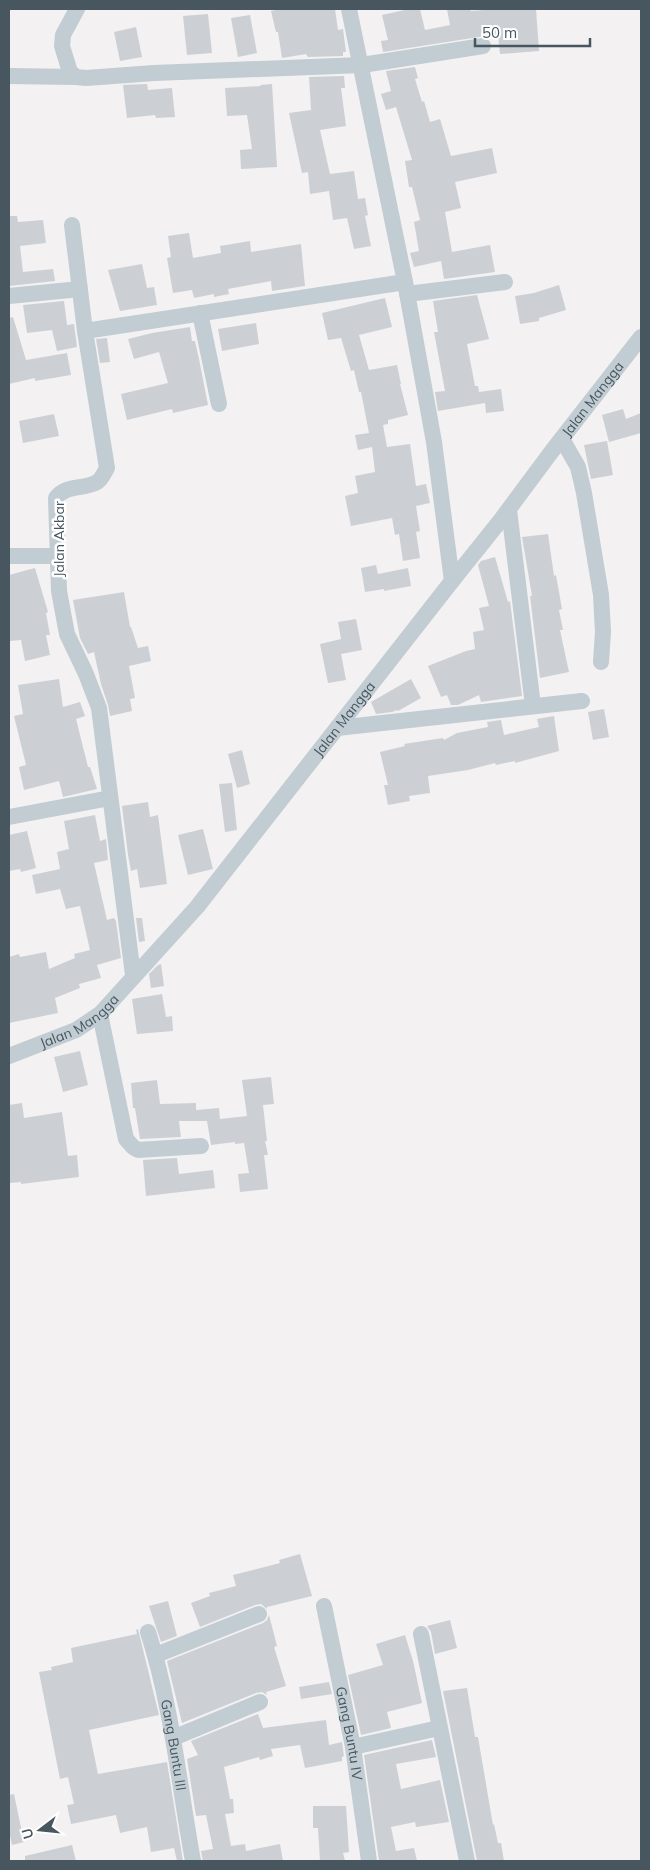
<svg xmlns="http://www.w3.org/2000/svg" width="650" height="1870" font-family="Mulish,sans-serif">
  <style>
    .building { fill: #ccd0d5 }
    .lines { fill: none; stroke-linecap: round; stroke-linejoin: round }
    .street { stroke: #c1ccd3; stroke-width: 16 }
    .labels { text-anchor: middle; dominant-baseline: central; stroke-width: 5; stroke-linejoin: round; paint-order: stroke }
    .street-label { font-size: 14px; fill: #47565f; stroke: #fff }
  </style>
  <rect width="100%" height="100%" fill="#f3f1f1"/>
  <g class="building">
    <path d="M281 9H335L338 30 343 29 346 52H343V56L308 57 306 54 282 58 278 32H276L271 11Z"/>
    <path d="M409 9H420L425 30 450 25 447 9H470L471 11 497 9H536L539 51 500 54 498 34 383 52 381 41 388 40 382 15Z"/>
    <path d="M208 14 212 53 187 55 183 16Z"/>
    <path d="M250 15 257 53 238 57 231 18Z"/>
    <path d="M136 27 142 57 120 61 114 32Z"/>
    <path d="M415 67 418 78 415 79 422 102 424 101 430 122 440 119 451 156 492 148 497 173 455 182 461 208 445 212 452 252 490 245 495 272 444 279 441 261 414 267 410 253 419 251 414 222 420 220 412 187H409L405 161 412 160 396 107 386 110 381 94 391 91 386 71Z"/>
    <path d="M344 76 345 88H341L346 126 320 130 330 174 354 171 358 199 365 198 368 215 365 216 371 246 354 249 347 218 333 220 329 191 310 194 308 172 302 173 289 113 311 110 309 77Z"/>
    <path d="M147 84 148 90 172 88 175 117 156 118 155 115 127 118 123 85Z"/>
    <path d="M272 84 277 167 241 169 240 150 252 149 247 115 227 116 225 88 261 86 260 85Z"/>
    <path d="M9 216H17L18 222 43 220 46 243 20 246 23 272 53 269 55 281 9 286Z"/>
    <path d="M189 233 193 258 221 253 220 246 250 241 251 252 301 244 305 286 272 291 271 281 228 289 229 294 214 297V294L194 298 192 290 173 293 167 258 171 257 168 236Z"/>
    <path d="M142 264 147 288 154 287 157 305 120 311 108 270Z"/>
    <path d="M559 285 566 310 539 318V321L520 324 515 296 534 293Z"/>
    <path d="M477 295 489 339 467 344 475 386H478L479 392 501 389 504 411 486 413 485 403 438 411 435 392 445 391 434 332H438L433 301Z"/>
    <path d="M385 298 392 327 359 335 369 370 397 365 401 384H400L408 415 388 420V424L383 425 387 447 410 444 416 486 426 484 430 503 416 506 420 531 416 532 420 558 403 561 399 534 395 535 392 518 351 526 345 496 358 493 355 476 375 472 372 447 358 450 355 435 369 433 361 392H359L354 370 351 371 341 338 328 340 322 313Z"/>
    <path d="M64 301 67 325 74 324 77 347 57 351 52 330 27 333 23 305Z"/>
    <path d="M13 317 26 360 67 353 71 375 35 381V378L9 384V318Z"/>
    <path d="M256 323 259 344 222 351 218 329Z"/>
    <path d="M190 327 192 341H195L199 359 208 405 173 413 172 409 127 420 121 394 168 383 159 352 134 359 128 339 152 333Z"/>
    <path d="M107 338 110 362 100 363 96 339Z"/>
    <path d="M623 409 626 419 641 413V433L609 442 602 415Z"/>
    <path d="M54 414 59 436 23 443 19 421Z"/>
    <path d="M607 441 613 475 591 479 584 445Z"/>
    <path d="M548 534 554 576 556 575 562 609 559 610 563 630H560L569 672 540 678 530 596H532L522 537Z"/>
    <path d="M495 557 508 602 510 601 522 696 481 702 479 695 458 705H451L447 695 441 697 428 666 466 651 475 649 473 632 484 630 479 608 489 606 478 565 481 561Z"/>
    <path d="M376 565 378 574 408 568 411 586 384 591V589L365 592 361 568Z"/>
    <path d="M35 568 48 612 46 613 50 635H46L50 655 25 661 21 640 9 641V575Z"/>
    <path d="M124 592 130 627H131L138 648 148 646 151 661 129 666 135 698 130 699 132 711 110 716 108 705 101 684 94 652 88 654 80 638 73 600Z"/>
    <path d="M356 619 362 650 341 654 346 680 328 683 320 644 341 639 338 622Z"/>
    <path d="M59 679 63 707 80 702 85 716 76 719 88 767H90L97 789 63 797 59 781 24 790 19 767 26 765 14 716 23 714 18 685Z"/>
    <path d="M411 679 421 698 398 711 397 710 392 712 376 714 371 702Z"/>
    <path d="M604 709 609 737 593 740 588 712Z"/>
    <path d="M554 716 559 751 515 763V761L496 765 495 763 468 770 428 776 430 793 409 796 410 801 388 805 384 785H388L380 752 405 746 404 744 443 738 444 740 457 733 488 727 487 722 501 720 504 735 539 727 537 719Z"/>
    <path d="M242 750 250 784 237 788 228 754Z"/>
    <path d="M232 783 237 830 225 832 219 784Z"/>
    <path d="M148 802 150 817 158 815 167 884 140 888 137 869 131 871 128 855 122 806Z"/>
    <path d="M95 815 100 841 106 839 108 860 94 863 107 920 114 918 116 921 121 958 97 965 101 978 79 984 80 988 55 998 58 1013 9 1023V957L19 954 20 957 46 952 49 969 75 958 74 954 90 950 80 906 66 909 60 889 36 894 32 875 60 869 57 852 69 849 64 821Z"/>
    <path d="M203 829 213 869 188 875 178 835Z"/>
    <path d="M27 831 36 868 21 872 20 869 9 871V835Z"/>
    <path d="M136 918H142L145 941 139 942Z"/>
    <path d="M161 964 164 986 151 988 149 974 158 965Z"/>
    <path d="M162 994 166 1017 172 1016 173 1031 137 1034 132 999Z"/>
    <path d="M80 1051 88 1085 63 1092 54 1057Z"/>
    <path d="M271 1077 274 1104 263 1105 267 1141H265L268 1155H264L268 1189 240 1192 238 1174 249 1173 244 1143 235 1144V1142L211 1145 207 1121H179L181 1137 140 1139 135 1108H133L131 1083 157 1080 160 1104 196 1103V1110L219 1108 220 1119 247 1116 242 1080Z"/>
    <path d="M22 1103 24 1118 62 1112 68 1156 77 1155 79 1177 21 1184V1182L9 1183V1105Z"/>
    <path d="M177 1158 179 1174 213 1170 215 1188 146 1196 143 1160Z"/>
    <path d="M300 1554 312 1596 267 1607V1609L261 1604 255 1605 200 1627 191 1603 210 1596 209 1593 236 1586 233 1575 280 1563 279 1560Z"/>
    <path d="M168 1601 177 1636 161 1642 149 1606Z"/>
    <path d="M269 1615 277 1646 274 1647 286 1686 266 1692 267 1695 262 1692 256 1693 182 1723 167 1661 263 1623 267 1620Z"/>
    <path d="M450 1620 457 1648 435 1654 431 1632 427 1626Z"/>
    <path d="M138 1629 159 1715 89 1730 98 1774 167 1762 183 1861H177L174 1848 151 1852 147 1827 120 1833 116 1815 71 1824 67 1805 74 1804 68 1777 60 1779 39 1672 52 1670 51 1667 73 1662 71 1648 137 1634 136 1630Z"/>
    <path d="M405 1635 413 1661 422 1703 387 1712 391 1728 361 1735 348 1675 383 1665 376 1644Z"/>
    <path d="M329 1682 332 1694 301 1699 299 1687Z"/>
    <path d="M467 1688 475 1737H478L493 1825 494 1824 498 1843H501L504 1861H477L443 1691Z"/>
    <path d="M258 1714 263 1728 326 1720 329 1745 342 1742 344 1756 342 1757V1761L305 1768 300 1745 271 1749 273 1756 260 1760 259 1757 224 1767 230 1799H233L234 1813 225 1814 231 1846 245 1844 246 1851 280 1844 283 1861H203L201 1851 213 1849 206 1815 196 1816 187 1759 198 1755 191 1741Z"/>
    <path d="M432 1740 436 1757 396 1764 401 1789 440 1780 449 1822 416 1827 415 1822 391 1827 396 1851 414 1848 417 1861H379L364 1755Z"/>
    <path d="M14 1794 24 1842 12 1845 9 1831V1795Z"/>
    <path d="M313 1806H346L349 1852 343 1853 345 1861H320L318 1828H313Z"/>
    <path d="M72 1845 76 1861H25V1856Z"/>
  </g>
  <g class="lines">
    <g class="street">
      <path d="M77 9 63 35 62 46 70 72 76 77 86 78 154 73 362 65 483 46"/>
      <path d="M349 9 405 282 434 442 452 581"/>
      <path d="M9 76 76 77"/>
      <path d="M72 225 85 331"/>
      <path d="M407 294 505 282"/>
      <path d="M9 296 80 289"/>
      <path d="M200 313 219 404"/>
      <path d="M562 439 578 467 584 493 601 595 603 632 601 662"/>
      <path d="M509 510 533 706"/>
      <path d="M9 556H58"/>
      <path d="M337 728 582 701"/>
      <path d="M9 817 110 798"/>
      <path d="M133 975 99 708 86 674 67 634 59 591 56 498C66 484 84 490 97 482 102 479 104 473 107 468L85 331 405 282"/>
      <path d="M100 1014 126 1139 133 1147 138 1150 201 1146"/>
      <path id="s1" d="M9 1056 76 1030 100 1014 197 907 452 581 500 521 552 451 641 337"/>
      <path id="s2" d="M324 1606 353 1747 369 1861"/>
      <path id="s3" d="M148 1632C172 1706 179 1785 193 1861"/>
      <path d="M421 1634 467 1861"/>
      <path d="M156 1655 259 1614"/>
      <path d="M173 1738 260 1702"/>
      <path d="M353 1747 439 1728"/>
    </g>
  </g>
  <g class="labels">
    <g class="street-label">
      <text stroke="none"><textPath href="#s1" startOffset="889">Jalan Mangga</textPath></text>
      <text transform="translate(59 539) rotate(-90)">Jalan Akbar</text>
      <text stroke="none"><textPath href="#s1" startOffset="484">Jalan Mangga</textPath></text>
      <text stroke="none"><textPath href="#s1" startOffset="79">Jalan Mangga</textPath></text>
      <text stroke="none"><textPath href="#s2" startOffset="130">Gang Buntu IV</textPath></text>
      <text stroke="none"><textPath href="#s3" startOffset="116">Gang Buntu III</textPath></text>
    </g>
  </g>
  <rect width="650" height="1870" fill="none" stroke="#47565f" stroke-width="20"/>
  <g transform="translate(40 1830) rotate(254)" stroke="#ffffff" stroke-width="4" paint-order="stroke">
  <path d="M0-4L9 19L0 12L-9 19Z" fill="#47565f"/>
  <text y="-8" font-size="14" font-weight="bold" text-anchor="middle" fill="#47565f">U</text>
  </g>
  <path d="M475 38v8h115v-8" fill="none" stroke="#47565f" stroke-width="2.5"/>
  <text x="482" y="38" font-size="15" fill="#47565f" stroke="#ffffff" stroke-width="4" paint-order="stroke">50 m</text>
</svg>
